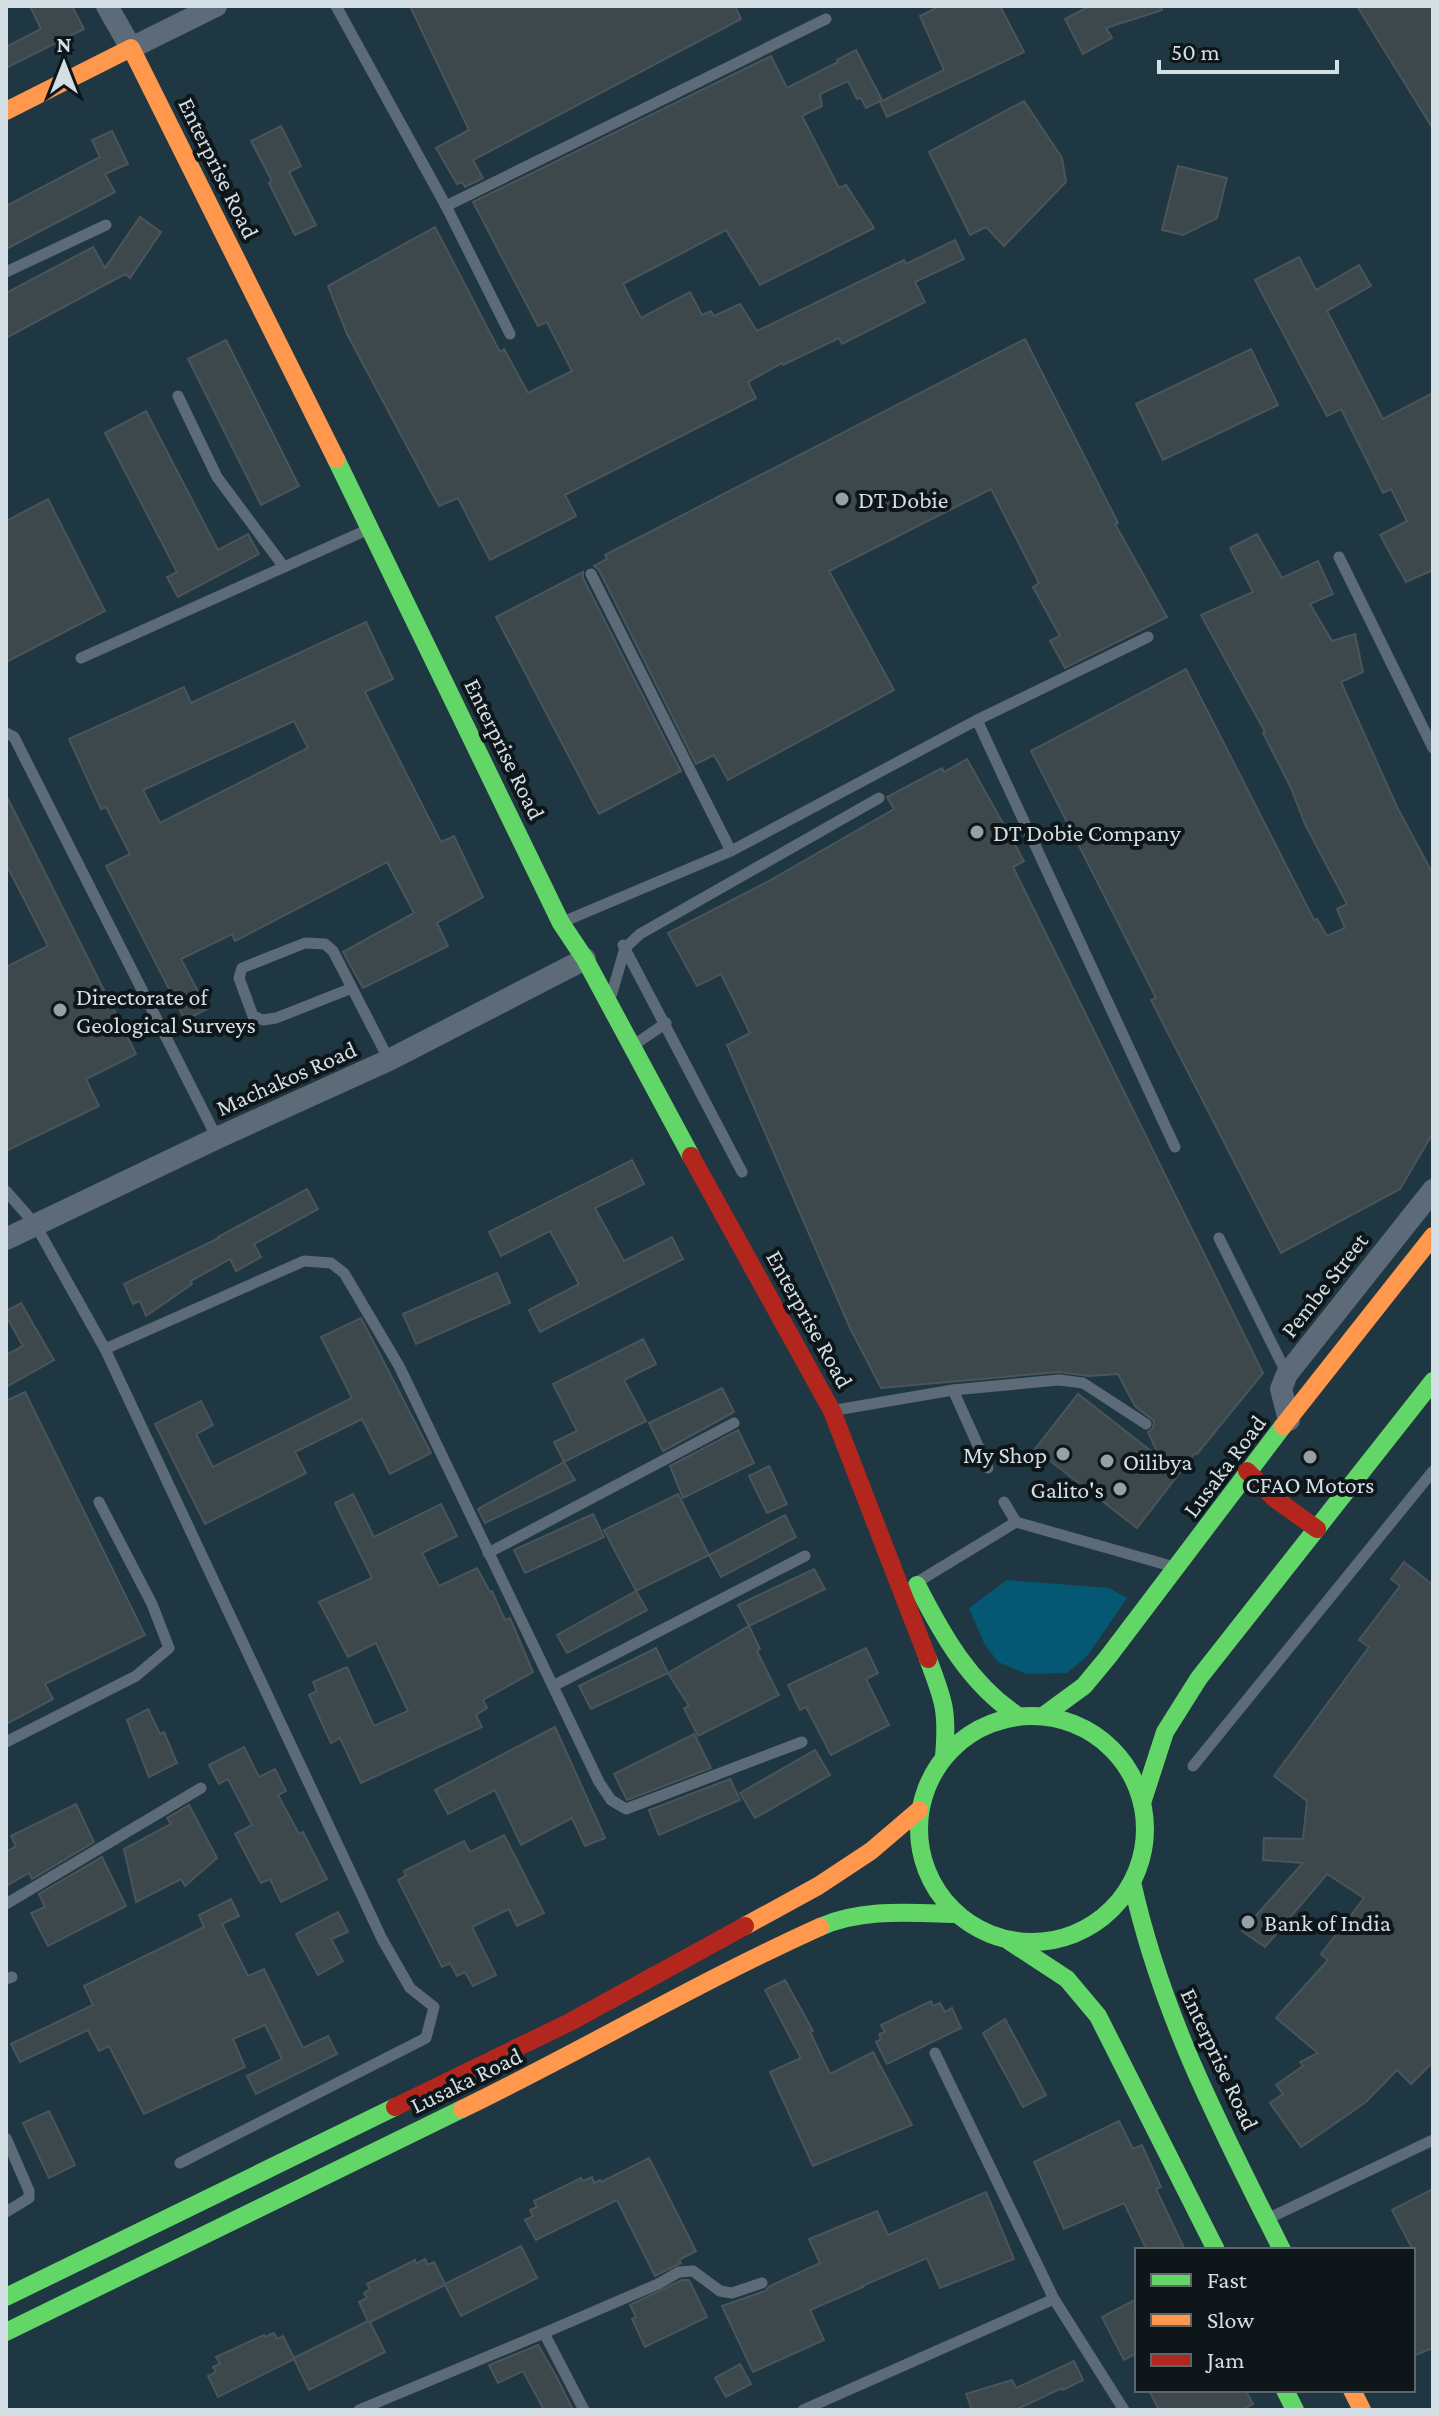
<svg xmlns="http://www.w3.org/2000/svg" width="1439" height="2416" font-family="'Crimson Pro',serif">
  <style>
    .built { fill: #1f3742; fill-rule: evenodd }
    .green { fill: #055873 }
    .building { fill: #3c484c; stroke: #4b5559; stroke-width: 2; fill-rule: evenodd }
    .lines { fill: none; stroke-linecap: round; stroke-linejoin: round }
    .lane { stroke: #5d6a77; stroke-width: 11 }
    .street { stroke: #5d6a77; stroke-width: 22 }
    .fast { stroke: #63d668; stroke-width: 18 }
    .slow { stroke: #ff974d; stroke-width: 18 }
    .jam { stroke: #b3261e; stroke-width: 18 }
    .poi-dot { fill: #95a1a6; stroke: #0e161a; stroke-width: 3 }
    .labels { text-anchor: middle; dominant-baseline: central; stroke-width: 8; stroke-linejoin: round; paint-order: stroke }
    .street-label { font-size: 24px; fill: #d3dfe5; stroke: #0e161a }
    .poi-label { font-size: 24px; fill: #d3dfe5; stroke: #0e161a; text-anchor: start }
  </style>
  <rect width="100%" height="100%" fill="#222d32"/>
  <path class="built" d="M6 6H1433V2410H6ZM1137 2250H1413V2390H1137Z"/>
  <path class="green" d="M1007 1580 1109 1588 1127 1598 1088 1655 1067 1673 1027 1674 998 1662 984 1643 969 1608Z"/>
  <g class="building">
    <path d="M30 6H72L84 29 6 68V47L41 29Z"/>
    <path d="M410 6H735L741 19 473 160 483 178 465 187 462 182 457 184 436 148 469 130Z"/>
    <path d="M940 6H1000L1024 52 887 117 880 102 944 70 920 16Z"/>
    <path d="M1090 6H1161L1162 10 1106 28 1112 38 1083 54 1065 19Z"/>
    <path d="M1357 6H1433V129Z"/>
    <path d="M856 50 882 100 866 108 861 98 857 99 848 81 820 94 822 106 802 116 839 188 846 185 874 228 760 285 726 230 623 284 641 318 690 292 702 315 711 311 714 316 740 304 757 331 904 260 906 264 955 240 964 259 915 282 925 302 842 344 839 338 783 365 782 363 748 382 756 398 565 495 576 516 490 560 458 498 439 506 347 334 328 286 435 227 500 352 504 349 528 393 572 371 547 322 538 326 473 202 771 56 787 88 838 62 837 60Z"/>
    <path d="M1024 101 1062 158 1066 182 1004 246 986 227 970 235 929 152Z"/>
    <path d="M281 126 301 166 289 172 316 225 295 235 269 183 272 181 251 141Z"/>
    <path d="M112 131 128 164 105 174 115 192 6 249V206L100 157 92 140Z"/>
    <path d="M1178 166 1227 178 1217 218 1183 235 1162 230Z"/>
    <path d="M140 217 161 232 130 278 125 274 6 338V293L93 247 105 268Z"/>
    <path d="M1299 257 1316 290 1359 265 1371 286 1327 311 1383 419 1433 393V570L1406 582 1380 535 1407 521 1391 489 1383 493 1341 409 1327 416 1255 280Z"/>
    <path d="M1025 339 1118 523 1115 524 1167 617 1065 668 1050 641 1060 636 1033 587 1039 583 991 489 829 571 894 690 728 780 714 755 696 764 599 570 594 566 607 559 605 555Z"/>
    <path d="M226 340 299 486 261 505 188 359Z"/>
    <path d="M1251 349 1278 405 1163 460 1136 404Z"/>
    <path d="M146 411 218 550 248 534 259 554 178 597 167 577 177 572 105 433Z"/>
    <path d="M48 499 105 611 6 662V521Z"/>
    <path d="M1257 534 1282 578 1318 561 1333 594 1310 604 1332 641 1355 634 1363 672 1341 682 1397 807 1433 874V1133L1400 1189 1281 1253 1151 1000 1156 998 1031 751 1186 669 1314 920 1317 919 1327 936 1345 928 1337 909 1347 904 1305 824 1291 788 1263 733 1265 732 1201 615 1253 592 1230 548Z"/>
    <path d="M583 572V578L681 771 599 814 496 617Z"/>
    <path d="M366 622 393 679 365 692 441 842 454 836 483 897 437 923 448 946 363 988 343 952 414 913 387 862 235 941 232 934 181 959 207 1009 185 1020 106 866 130 854 106 807 101 809 69 739 184 687 191 703ZM294 721 308 748 160 823 143 790Z"/>
    <path d="M967 759 1024 861 1013 867 1263 1373 1197 1454 1195 1453 1137 1528 1035 1449 1078 1394 1160 1458 1148 1432 1153 1428 1154 1421 1135 1406 1118 1374 1088 1376 1059 1372 881 1388 850 1328 727 1045 750 1033 721 974 697 986 668 933 767 882 894 809 887 797 942 768 944 772Z"/>
    <path d="M6 795 136 1054 86 1079 99 1106 6 1151V967L48 946 6 864Z"/>
    <path d="M632 1160 644 1184 595 1208 624 1261 672 1237 683 1259 540 1332 529 1310 579 1284 550 1231 501 1256 489 1232Z"/>
    <path d="M307 1189 318 1209 254 1244 261 1257 236 1271 230 1259 191 1281 192 1284 146 1316 140 1301 133 1304 124 1284 219 1238 218 1237Z"/>
    <path d="M497 1273 510 1303 416 1344 403 1314Z"/>
    <path d="M21 1303 54 1360 6 1387V1355L23 1346 6 1316V1311Z"/>
    <path d="M361 1318 431 1453 390 1474 362 1419 295 1452 306 1473 205 1524 155 1424 201 1401 213 1425 196 1434 213 1467 352 1398 321 1337Z"/>
    <path d="M643 1339 656 1364 624 1380 646 1421 564 1462 554 1442 577 1431 553 1384Z"/>
    <path d="M722 1388 734 1412 663 1451 649 1423Z"/>
    <path d="M25 1392 145 1635 45 1684 53 1699 6 1724V1401Z"/>
    <path d="M738 1430 754 1463 683 1498 670 1466Z"/>
    <path d="M564 1462 575 1480 485 1523 478 1509Z"/>
    <path d="M769 1466 787 1504 767 1513 749 1476Z"/>
    <path d="M353 1494 374 1537 441 1504 457 1536 422 1553 439 1586 477 1568 490 1592 492 1591 505 1620 510 1618 533 1672 483 1700 487 1708 476 1715 482 1727 361 1783 340 1738 331 1743 309 1695 317 1691 313 1682 347 1667 374 1726 408 1711 376 1643 348 1657 319 1602 372 1578 335 1503Z"/>
    <path d="M678 1494 709 1555 636 1591 604 1530Z"/>
    <path d="M593 1514 604 1537 525 1573 514 1550Z"/>
    <path d="M785 1515 796 1537 721 1577 709 1555Z"/>
    <path d="M1404 1562 1433 1585V2062L1411 2084 1397 2070 1366 2102 1301 2147 1270 2103 1283 2094 1276 2085 1303 2066 1300 2062 1318 2053 1276 2018 1328 1960 1321 1954 1364 1898 1327 1874 1265 1947 1242 1931 1303 1863 1263 1860 1264 1838 1303 1839 1307 1801 1274 1776 1369 1647 1359 1640 1400 1586 1391 1579Z"/>
    <path d="M814 1569 825 1589 749 1626 738 1605Z"/>
    <path d="M636 1591 647 1610 567 1653 557 1635Z"/>
    <path d="M749 1626 760 1649 757 1651 779 1695 698 1736 684 1708 689 1706 668 1673Z"/>
    <path d="M656 1648 668 1673 591 1709 579 1686Z"/>
    <path d="M866 1648 878 1673 866 1679 889 1725 831 1755 806 1707 800 1710 788 1685Z"/>
    <path d="M148 1709 160 1734 164 1732 177 1763 149 1777 127 1720Z"/>
    <path d="M555 1727 605 1838 585 1846 572 1818 521 1845 495 1790 448 1814 435 1790Z"/>
    <path d="M694 1734 711 1768 627 1800 614 1774Z"/>
    <path d="M244 1747 259 1777 275 1769 286 1791 278 1795 299 1834 303 1832 327 1879 281 1902 270 1879 261 1883 235 1834 252 1825 228 1779 219 1784 209 1765Z"/>
    <path d="M815 1750 830 1775 755 1818 740 1793Z"/>
    <path d="M730 1779 740 1800 659 1835 649 1810Z"/>
    <path d="M76 1804 94 1842 32 1879 29 1873 6 1886V1852L16 1846 11 1836Z"/>
    <path d="M189 1805 217 1858 185 1886 181 1879 136 1902 124 1849 171 1824 167 1818Z"/>
    <path d="M504 1835 544 1913 517 1926 509 1909 472 1927 496 1975 473 1986 465 1972 457 1976 450 1963 442 1967 398 1880 406 1876 404 1871 464 1841 470 1852Z"/>
    <path d="M102 1857 126 1906 48 1946 31 1913 45 1907 39 1894Z"/>
    <path d="M231 1899 239 1916 222 1924 248 1976 264 1969 303 2048 328 2036 337 2054 256 2094 247 2076 282 2059 265 2025 233 2039 245 2067 144 2114 109 2046 99 2051 88 2030 20 2062 11 2044 93 2005 84 1986 204 1927 199 1915Z"/>
    <path d="M338 1912 348 1932 331 1939 343 1961 318 1975 296 1934Z"/>
    <path d="M785 1980 813 2031 810 2032 830 2074 873 2052 912 2125 813 2166 770 2072 801 2058 765 1990Z"/>
    <path d="M931 2001 933 2006 940 2003 945 2012 952 2008 961 2028 887 2064 876 2042 881 2039 879 2034 885 2032 881 2025Z"/>
    <path d="M1005 2019 1046 2095 1023 2107 983 2033Z"/>
    <path d="M49 2111 75 2165 49 2178 23 2123Z"/>
    <path d="M1119 2121 1133 2149 1142 2145 1161 2187 1156 2189 1185 2250H1147L1124 2203 1064 2229 1034 2162Z"/>
    <path d="M649 2158 696 2251 679 2260 681 2263 655 2276 617 2200 536 2240 525 2220 533 2216 530 2210 537 2207 534 2201 581 2178 583 2181 592 2177 594 2183 600 2180 601 2182Z"/>
    <path d="M1433 2189V2348L1413 2356V2250L1392 2210Z"/>
    <path d="M986 2192 1014 2259 940 2288 927 2258 862 2286 863 2287 810 2310 824 2340 753 2372 722 2306 765 2291 770 2286 820 2263 809 2239 877 2211 888 2235Z"/>
    <path d="M521 2246 537 2278 461 2316 445 2285 370 2322 385 2352 309 2390 294 2359 218 2397 208 2376 216 2372 213 2367 220 2364 216 2357 264 2335 265 2337 274 2333 277 2339 283 2336 294 2358 368 2321 359 2302 367 2298 364 2293 370 2289 367 2284 415 2260 416 2264 425 2259 428 2265 434 2262 445 2284Z"/>
    <path d="M682 2280H689L707 2317 645 2347 632 2319 636 2317 630 2305Z"/>
    <path d="M1137 2299V2353L1124 2360 1102 2317Z"/>
    <path d="M538 2345 555 2374 573 2410H544L523 2371 498 2383 489 2365Z"/>
    <path d="M1074 2361 1083 2380 1063 2390 1062 2388 1015 2410H972L966 2394 1012 2380 1016 2388Z"/>
    <path d="M740 2364 751 2384 726 2397 715 2378Z"/>
    <path d="M1149 2390H1245L1253 2404 1242 2410H1159Z"/>
  </g>
  <g class="lines">
    <g class="lane">
      <path d="M336 6 446 206 510 334"/>
      <path d="M446 206 826 19"/>
      <path d="M6 272 106 225"/>
      <path d="M178 396 217 477 284 567"/>
      <path d="M1339 557 1433 748"/>
      <path d="M591 574 731 851"/>
      <path d="M81 658 369 529"/>
      <path d="M977 720 1175 1147"/>
      <path d="M6 733 14 737 217 1138"/>
      <path d="M565 921 731 851 977 720 1148 637"/>
      <path d="M623 945 742 1172"/>
      <path d="M352 988 276 1018 263 1020 253 1016 239 978 242 968 305 943 325 944 333 951 389 1060"/>
      <path d="M612 993 625 948 640 934 879 798"/>
      <path d="M631 1047 666 1023"/>
      <path d="M6 1191 35 1224 105 1349 382 1939 410 1988 434 2007 426 2038 180 2163"/>
      <path d="M1219 1238 1287 1374"/>
      <path d="M105 1349 304 1261 331 1263 344 1273 399 1366 599 1782 611 1800 626 1809 802 1742"/>
      <path d="M953 1390 988 1468"/>
      <path d="M836 1410 953 1390 1059 1380 1083 1383 1146 1424"/>
      <path d="M1004 1502 1016 1522"/>
      <path d="M488 1553 734 1423"/>
      <path d="M919 1581 1016 1522 1171 1566"/>
      <path d="M553 1686 805 1556"/>
      <path d="M6 1742 136 1676 169 1648 152 1604 99 1502"/>
      <path d="M1193 1766 1433 1471"/>
      <path d="M6 1904 201 1788"/>
      <path d="M6 1979 12 1977"/>
      <path d="M935 2053 1054 2299 1124 2410"/>
      <path d="M6 2138 29 2191V2198L6 2212"/>
      <path d="M1267 2219 1433 2140"/>
      <path d="M544 2333 658 2284 679 2272 693 2271 720 2291 732 2293 762 2283"/>
      <path d="M359 2410 544 2333 584 2410"/>
      <path d="M803 2410 1054 2299"/>
    </g>
    <g class="street">
      <path d="M107 6 131 48 216 6"/>
      <path d="M6 1239 217 1138 389 1060 585 959"/>
      <path d="M1289 1420 1281 1389 1287 1374 1433 1190"/>
    </g>
    <g class="fast">
      <path d="M336 459 561 923 585 959 691 1156"/>
      <path d="M917 1585C943 1636 970 1684 1018 1716"/>
      <path d="M928 1659C944 1701 948 1711 944 1757"/>
      <path d="M1043 1716 1084 1686 1108 1657 1283 1426"/>
      <circle cx="1032" cy="1829" r="113"/>
      <path d="M1142 1803 1165 1732 1199 1678 1433 1381"/>
      <path d="M1132 1882C1162 2017 1221 2128 1282 2250"/>
      <path d="M820 1927C862 1908 912 1913 957 1914"/>
      <path d="M1009 1941 1067 1979 1098 2016 1216 2250"/>
      <path d="M6 2297 395 2107"/>
      <path d="M6 2332 462 2109"/>
      <path d="M1285 2390 1295 2410"/>
    </g>
    <g class="slow">
      <path d="M6 111 131 48 336 459"/>
      <path d="M1283 1426 1433 1236"/>
      <path d="M745 1926 818 1886 871 1851 919 1810"/>
      <path d="M462 2109C582 2051 698 1982 820 1927"/>
      <path d="M1352 2390 1362 2410"/>
    </g>
    <g class="jam">
      <path d="M691 1156 832 1411 928 1659"/>
      <path d="M1247 1471 1274 1498 1317 1529"/>
      <path d="M395 2107 570 2022 745 1926"/>
    </g>
  </g>
  <g class="poi-dot">
    <circle cx="842" cy="499" r="8"/>
    <circle cx="977" cy="832" r="8"/>
    <circle cx="60" cy="1010" r="8"/>
    <circle cx="1063" cy="1454" r="8"/>
    <circle cx="1310" cy="1457" r="8"/>
    <circle cx="1107" cy="1461" r="8"/>
    <circle cx="1120" cy="1489" r="8"/>
    <circle cx="1248" cy="1922" r="8"/>
  </g>
  <g class="labels">
    <g class="street-label">
      <text transform="translate(219 168) rotate(64)">Enterprise Road</text>
      <text transform="translate(505 749) rotate(64)">Enterprise Road</text>
      <text transform="translate(286 1078) rotate(-24)">Machakos Road</text>
      <text transform="translate(1324 1285) rotate(-52)">Pembe Street</text>
      <text transform="translate(810 1319) rotate(61)">Enterprise Road</text>
      <text transform="translate(1224 1466) rotate(-53)">Lusaka Road</text>
      <text transform="translate(1220 2059) rotate(65)">Enterprise Road</text>
      <text transform="translate(466 2080) rotate(-26)">Lusaka Road</text>
    </g>
    <g class="poi-label">
      <text x="858" y="499">DT Dobie</text>
      <text x="993" y="832">DT Dobie Company</text>
      <text x="76" y="996">Directorate of<tspan x="76" dy="28">Geological Surveys</tspan></text>
      <text x="1047" y="1454" text-anchor="end">My Shop</text>
      <text x="1123" y="1461">Oilibya</text>
      <text x="1310" y="1484" text-anchor="middle">CFAO Motors</text>
      <text x="1104" y="1489" text-anchor="end">Galito's</text>
      <text x="1264" y="1922">Bank of India</text>
    </g>
  </g>
  <rect width="1439" height="2416" fill="none" stroke="#d3dfe5" stroke-width="16"/>
  <rect x="1135" y="2248" width="280" height="144" fill="#0e161a" stroke="#5d666b" stroke-width="2"/>
  <rect x="1151" y="2274" width="40" height="12" fill="#63d668" stroke="#5d666b" stroke-width="2"/>
  <text x="1207" y="2288" font-size="24" fill="#d3dfe5">Fast</text>
  <rect x="1151" y="2314" width="40" height="12" fill="#ff974d" stroke="#5d666b" stroke-width="2"/>
  <text x="1207" y="2328" font-size="24" fill="#d3dfe5">Slow</text>
  <rect x="1151" y="2354" width="40" height="12" fill="#b3261e" stroke="#5d666b" stroke-width="2"/>
  <text x="1207" y="2368" font-size="24" fill="#d3dfe5">Jam</text>
  <g transform="translate(64 64)" stroke="#0e161a" stroke-width="6" paint-order="stroke">
  <path d="M0-6L14 30L0 20L-14 30Z" fill="#d3dfe5"/>
  <text y="-12" font-size="22" font-weight="bold" text-anchor="middle" fill="#d3dfe5">N</text>
  </g>
  <path d="M1159 60v12h178v-12" fill="none" stroke="#d3dfe5" stroke-width="4"/>
  <text x="1171" y="60" font-size="24" fill="#d3dfe5" stroke="#0e161a" stroke-width="6" paint-order="stroke">50 m</text>
</svg>
